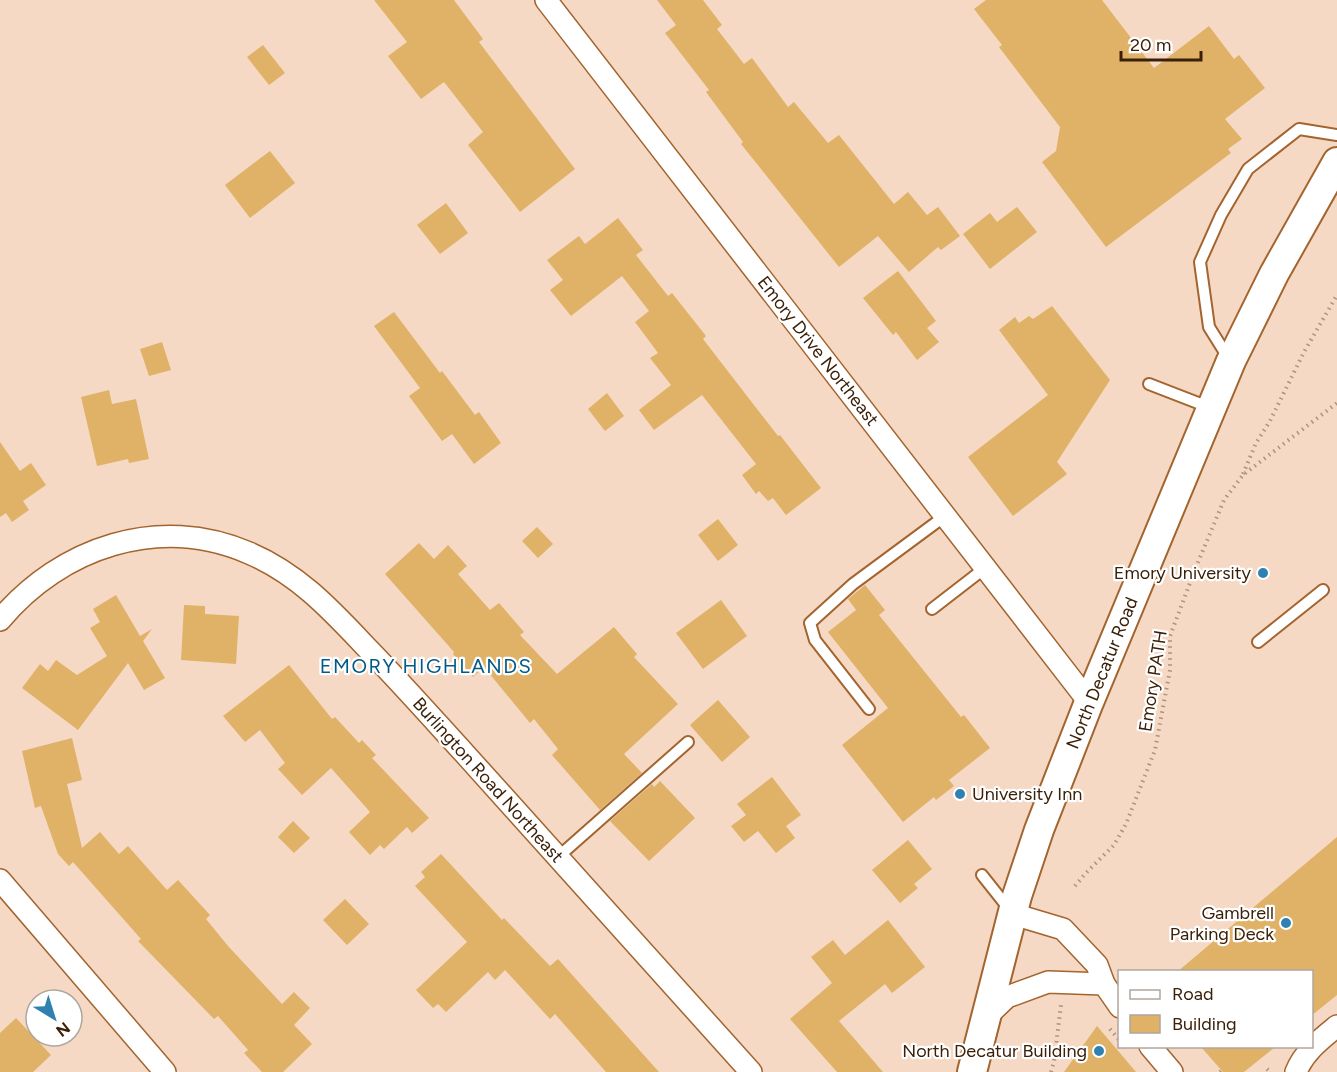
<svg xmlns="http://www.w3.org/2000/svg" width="1337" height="1072" font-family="Figtree,sans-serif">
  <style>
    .building { fill: #dfb267 }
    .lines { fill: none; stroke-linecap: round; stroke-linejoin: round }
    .lane-casing { stroke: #a3642e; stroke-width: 14 }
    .street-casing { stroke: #a3642e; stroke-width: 24 }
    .secondary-casing { stroke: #a3642e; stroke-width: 32 }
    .path { stroke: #af937d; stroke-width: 4; stroke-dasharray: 1.5 4.5; stroke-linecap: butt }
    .lane { stroke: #fff; stroke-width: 10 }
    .street { stroke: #fff; stroke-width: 21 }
    .secondary { stroke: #fff; stroke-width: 28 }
    .poi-dot { fill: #2e81b1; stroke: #fff; stroke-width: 2 }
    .labels { text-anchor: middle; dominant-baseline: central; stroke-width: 4.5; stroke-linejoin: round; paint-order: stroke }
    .street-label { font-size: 18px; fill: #3a2009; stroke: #fff }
    .poi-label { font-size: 18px; fill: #3a2009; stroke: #fff; text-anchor: end }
    .neighbourhood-label { font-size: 20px; letter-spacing: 1.5px; fill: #005b86; stroke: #fff }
  </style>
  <rect width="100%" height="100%" fill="#f6d9c4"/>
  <g class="building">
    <path d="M374 0H454L483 39 479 42 575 169 520 212 468 145 483 132 444 82 421 99 388 56 407 42Z"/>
    <path d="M657 0H703L722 25 717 29 744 64 752 58 788 107 794 102 828 143 839 135 894 204 908 192 927 215 938 207 960 236 941 250 938 247 909 272 878 236 839 267 741 144 743 142 706 92 709 90 665 33 676 25Z"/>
    <path d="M986 0H1102L1154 68 1209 26 1234 59 1239 55 1265 88 1225 119 1242 139 1228 149 1231 153 1106 247 1042 162 1056 151 1060 127 999 47 1002 45 974 9Z"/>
    <path d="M263 45 285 73 269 85 247 57Z"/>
    <path d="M270 151 295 183 250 218 225 185Z"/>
    <path d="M446 203 468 233 440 254 417 225Z"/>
    <path d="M1017 207 1037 232 990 269 963 234 990 213 997 222Z"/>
    <path d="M618 218 643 250 636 255 668 296 672 293 706 336 703 339 778 436 780 435 821 488 786 515 773 498 768 501 759 491 756 494 742 475 756 464 702 395 654 430 639 410 671 385 650 358 658 353 635 322 649 311 622 276 571 316 550 290 563 280 547 260 579 236 585 244Z"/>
    <path d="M898 271 936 321 927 328 939 342 917 360 896 332 893 335 863 298Z"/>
    <path d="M1052 306 1110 380 1057 462 1067 474 1013 516 968 457 1048 395 999 330 1015 317 1019 323 1029 316 1033 319Z"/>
    <path d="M394 312 440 373 442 371 475 415 479 412 501 443 474 464 452 434 442 441 409 396 420 388 374 326Z"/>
    <path d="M162 342 171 370 149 376 140 349Z"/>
    <path d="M109 390 112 404 136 399 149 459 129 463 128 459 97 466 81 397Z"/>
    <path d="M607 393 624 416 605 431 588 409Z"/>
    <path d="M0 442 20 471 31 463 46 485 23 501 29 510 12 522 6 513 0 517Z"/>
    <path d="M718 519 738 545 718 561 698 535Z"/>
    <path d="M537 527 553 544 538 558 522 541Z"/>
    <path d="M419 543 434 559 448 545 467 566 458 574 490 610 499 603 524 632 520 635 557 674 614 627 637 654 634 657 678 704 624 754 642 773 600 810 552 755 558 749 534 719 530 723 484 667 473 677 453 654 454 652 385 574Z"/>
    <path d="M865 585 885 610 879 615 961 717 964 715 990 748 949 780 954 786 936 800 934 797 903 822 842 745 888 708 828 632 856 610 848 599Z"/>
    <path d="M116 595 140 636 152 629 143 641 165 678 144 690 128 663 78 730 22 688 40 664 48 671 56 660 77 675 107 656 90 628 100 622 93 609Z"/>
    <path d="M721 600 747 636 703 669 676 633Z"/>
    <path d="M184 605 205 606V614L239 616 236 664 181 660Z"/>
    <path d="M289 665 332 719 335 717 359 743 362 740 376 755 372 758 429 818 412 833 407 827 384 849 380 845 370 855 349 832 370 812 331 768 302 795 278 769 285 763 260 730 245 742 223 716Z"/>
    <path d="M718 700 750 737 722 762 690 725Z"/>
    <path d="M72 738 82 780 67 784 82 848 100 832 119 854 128 846 167 890 178 880 210 915 206 919 228 946 282 1004 294 992 310 1008 294 1025 312 1044 283 1072H262L244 1053 248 1050 218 1016 214 1019 138 941 141 939 73 862 69 866 58 854 41 806 35 808 22 751Z"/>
    <path d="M772 777 801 815 786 826 795 838 776 853 758 831 744 842 731 826 746 815 737 804Z"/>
    <path d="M660 781 695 818 649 861 610 821 652 784 654 787Z"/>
    <path d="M293 821 310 838 294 853 278 837Z"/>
    <path d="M1337 837V995L1311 1016V972H1177Z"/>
    <path d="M908 840 932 869 914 884 918 888 900 903 872 870Z"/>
    <path d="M441 854 502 920 504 918 550 966 558 959 659 1072H606L555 1014 550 1019 505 970 495 980 488 972 446 1012 438 1004 433 1008 416 990 467 942 415 886 425 877 421 872Z"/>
    <path d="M345 899 369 924 347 945 323 920Z"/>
    <path d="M888 920 925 967 892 993 885 984 839 1021 883 1072H837L790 1019 832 983 811 957 833 940 845 955Z"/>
    <path d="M16 1018 51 1055 33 1072H0V1033Z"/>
    <path d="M1097 1026 1136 1072H1064Z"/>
    <path d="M1201 1047H1275L1244 1072H1223Z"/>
  </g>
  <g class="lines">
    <defs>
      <g id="lane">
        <path d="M1229 359 1209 327 1200 262 1221 215 1248 169 1299 129 1337 135"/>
        <path d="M1149 384 1211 408"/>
        <path d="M932 609 985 568"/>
        <path d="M1258 642 1323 590"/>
        <path d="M869 709 815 640 810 623 853 584 945 516"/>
        <path d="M558 857 688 742"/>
        <path d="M982 875 1009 909"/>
      </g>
      <g id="street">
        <path d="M546 0 1089 702"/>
        <path d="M0 620C61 547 159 514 249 553 300 575 332 611 369 650 402 684 433 719 465 754 560 860 656 966 751 1072"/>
        <path d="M0 880 165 1072"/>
        <path d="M1013 914 1063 929 1097 965 1104 984 1120 1007"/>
        <path d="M986 1017 1007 997 1048 982 1104 984"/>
        <path d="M1150 1046 1172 1072"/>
        <path d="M1296 1072C1304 1052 1321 1039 1337 1026"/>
      </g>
      <path id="secondary" d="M972 1072 1017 896 1039 830 1089 702 1231 361 1274 274 1337 162"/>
    </defs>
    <use href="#lane" class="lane-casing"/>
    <use href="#street" class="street-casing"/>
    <use href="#secondary" class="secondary-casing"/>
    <g class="path">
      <path d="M1243 474 1256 443 1270 421 1304 352 1337 295"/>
      <path d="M1075 886 1085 874 1114 845 1126 824 1155 750 1170 670V636L1196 567 1224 500 1243 475 1337 403"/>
      <path d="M1110 1029 1120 1041"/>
      <path d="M1267 1069 1270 1072"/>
      <path d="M1051 1072 1054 1062 1061 1005"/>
      <path d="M1220 1072 1222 1070"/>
    </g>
    <use href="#lane" class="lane"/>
    <use href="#street" class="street"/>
    <use href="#secondary" class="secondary"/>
  </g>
  <g class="poi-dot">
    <circle cx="1263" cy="573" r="6"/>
    <circle cx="960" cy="794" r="6"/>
    <circle cx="1286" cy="923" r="6"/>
    <circle cx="1099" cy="1051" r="6"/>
  </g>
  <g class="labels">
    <g class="street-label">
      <text transform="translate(818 351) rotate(52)">Emory Drive Northeast</text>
      <text transform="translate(1102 673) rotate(-68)">North Decatur Road</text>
      <text transform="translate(1153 681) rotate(-81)">Emory PATH</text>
      <text transform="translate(488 780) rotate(48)">Burlington Road Northeast</text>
    </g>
    <g class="poi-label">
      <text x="1251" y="573">Emory University</text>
      <text x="972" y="794" text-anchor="start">University Inn</text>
      <text x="1274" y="913">Gambrell<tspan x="1274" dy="21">Parking Deck</tspan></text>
      <text x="1087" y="1051">North Decatur Building</text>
    </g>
    <g class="neighbourhood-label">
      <text x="426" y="666">EMORY HIGHLANDS</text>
    </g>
  </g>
  <rect x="1118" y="970" width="195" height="78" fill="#ffffff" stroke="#b0a69d" stroke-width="1.5"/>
  <rect x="1130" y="990" width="30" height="9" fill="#ffffff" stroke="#b0a69d" stroke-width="1.5"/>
  <text x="1172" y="1000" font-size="18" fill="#3a2009">Road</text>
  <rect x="1130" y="1015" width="30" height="18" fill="#dfb267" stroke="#b0a69d" stroke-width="1.5"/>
  <text x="1172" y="1030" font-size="18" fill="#3a2009">Building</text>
  <g transform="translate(54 1018) rotate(142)"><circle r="28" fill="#ffffff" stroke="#b0a69d" stroke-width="1.5"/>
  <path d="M0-4.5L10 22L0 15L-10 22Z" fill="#2e81b1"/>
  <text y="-9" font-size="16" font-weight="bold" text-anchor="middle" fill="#3a2009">N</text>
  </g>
  <path d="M1121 51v9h80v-9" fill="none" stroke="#3a2009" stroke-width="3"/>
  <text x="1130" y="51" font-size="18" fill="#3a2009" stroke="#ffffff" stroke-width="4.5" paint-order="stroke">20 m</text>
</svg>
